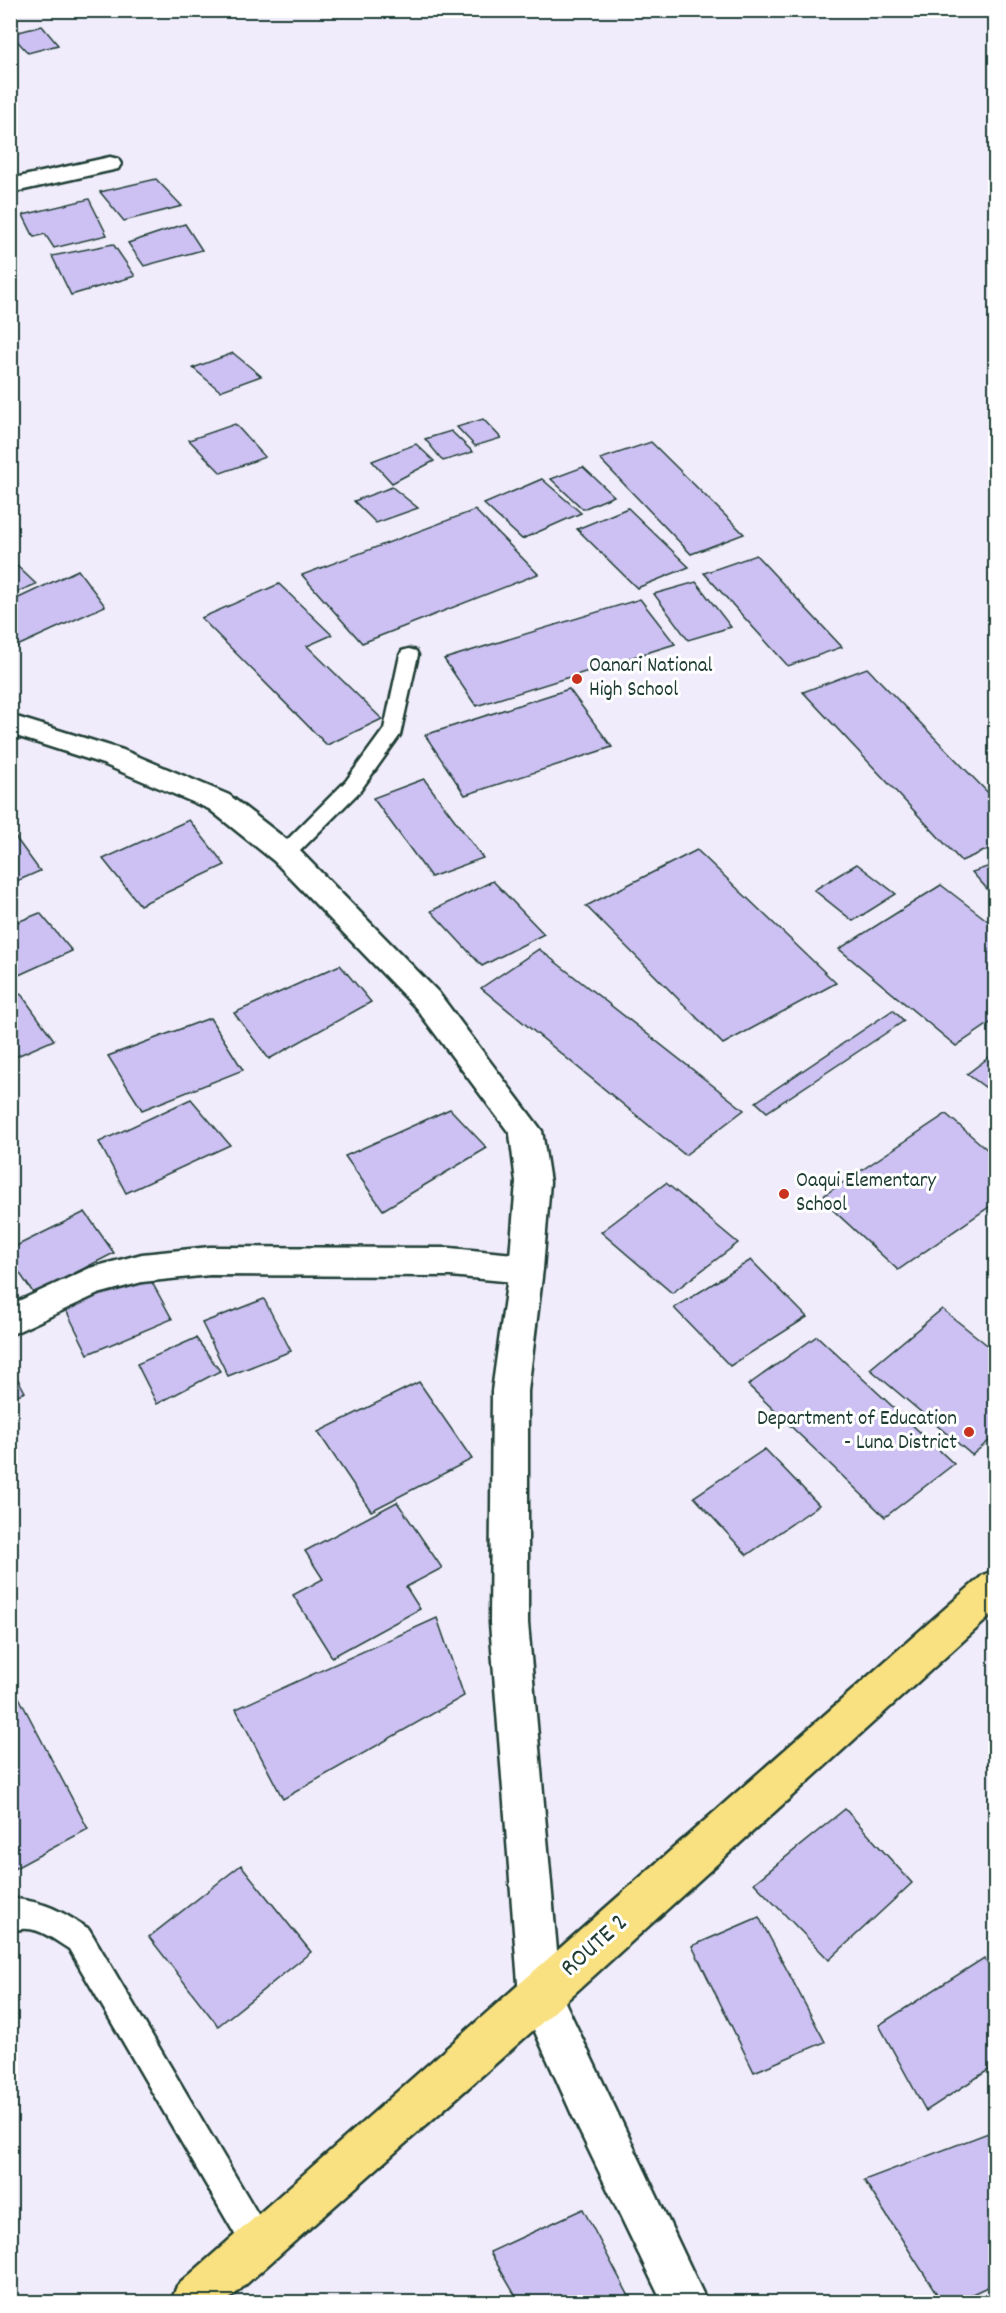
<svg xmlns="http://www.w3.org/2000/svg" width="1006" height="2313" font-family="Dekko,sans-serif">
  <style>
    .building { fill: #ccc1f2; stroke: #1f3d34; stroke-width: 1.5 }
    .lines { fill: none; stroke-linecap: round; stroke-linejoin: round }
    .service-casing { stroke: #1f3d34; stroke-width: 5 }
    .minor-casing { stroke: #1f3d34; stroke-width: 5 }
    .tertiary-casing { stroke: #1f3d34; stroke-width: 5 }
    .trunk-casing { stroke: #1f3d34; stroke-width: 5 }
    .service { fill: #fff; fill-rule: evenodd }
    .minor { fill: #fff; fill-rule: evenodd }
    .tertiary { fill: #fff; fill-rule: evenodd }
    .trunk { fill: #f9e181; fill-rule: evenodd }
    .poi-dot { fill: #c8321e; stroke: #fff; stroke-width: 2 }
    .labels { text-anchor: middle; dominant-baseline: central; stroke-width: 6; stroke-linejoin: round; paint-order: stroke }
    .poi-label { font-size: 21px; fill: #1f3d34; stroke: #fff; text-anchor: start }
    .near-street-label { font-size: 26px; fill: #1f3d34; stroke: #fff }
  </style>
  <rect width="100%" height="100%" fill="#f0ecfb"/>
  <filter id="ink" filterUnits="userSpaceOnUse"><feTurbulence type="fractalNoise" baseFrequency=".0167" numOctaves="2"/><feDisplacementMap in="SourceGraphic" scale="12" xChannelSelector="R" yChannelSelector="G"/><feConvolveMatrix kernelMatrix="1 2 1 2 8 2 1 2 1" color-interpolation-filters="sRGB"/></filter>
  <g filter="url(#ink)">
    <g class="building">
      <path d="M42 26 58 45 28 53 11 34Z"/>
      <path d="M156 179 182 206 124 221 100 192Z"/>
      <path d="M89 199 107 235 54 248 45 234 34 237 23 215Z"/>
      <path d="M185 224 202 250 144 266 128 243Z"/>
      <path d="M113 244 135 276 71 295 52 256Z"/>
      <path d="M233 353 261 376 220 391 193 368Z"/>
      <path d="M483 419 501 438 475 446 457 427Z"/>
      <path d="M235 424 265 457 221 473 189 440Z"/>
      <path d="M451 431 473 452 443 461 425 439Z"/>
      <path d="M651 442 744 534 691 554 600 459Z"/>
      <path d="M416 444 434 461 392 483 372 461Z"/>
      <path d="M583 467 614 496 583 509 551 479Z"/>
      <path d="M542 479 581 513 522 539 484 504Z"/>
      <path d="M392 487 418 508 376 523 354 501Z"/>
      <path d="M628 508 689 567 637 588 577 529Z"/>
      <path d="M475 510 538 574 362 643 302 575Z"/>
      <path d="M756 555 842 647 788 666 704 573Z"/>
      <path d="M16 565 36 584 10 595V567Z"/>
      <path d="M78 570 105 606 15 647 10 642V602Z"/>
      <path d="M696 582 731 627 688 640 654 594Z"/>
      <path d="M279 584 332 635 307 646 382 719 327 745 201 618Z"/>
      <path d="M640 599 675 644 476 706 444 659Z"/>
      <path d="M867 668 996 801V846L961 861 803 692Z"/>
      <path d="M569 689 612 747 465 795 425 735Z"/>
      <path d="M424 779 483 858 431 877 373 798Z"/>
      <path d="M189 820 225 865 140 905 103 859Z"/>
      <path d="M10 830 40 871 10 884Z"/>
      <path d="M697 850 836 983 723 1044 586 906Z"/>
      <path d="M857 864 896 894 853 921 814 890Z"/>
      <path d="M996 864V899L972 872Z"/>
      <path d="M493 881 544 934 482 966 431 911Z"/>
      <path d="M941 885 996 927V1019L956 1046 839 949Z"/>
      <path d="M40 913 72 951 10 979V925Z"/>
      <path d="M539 949 744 1110 685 1155 481 988Z"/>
      <path d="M340 965 371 1002 269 1059 234 1013Z"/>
      <path d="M21 994 54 1040 10 1059V998Z"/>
      <path d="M893 1010 904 1021 767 1112 756 1102Z"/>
      <path d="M210 1018 243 1070 142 1110 108 1056Z"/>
      <path d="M996 1052V1095L967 1074Z"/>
      <path d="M191 1099 230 1145 126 1193 99 1142Z"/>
      <path d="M450 1109 487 1148 383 1210 345 1156Z"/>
      <path d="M946 1114 996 1157V1202L898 1270 820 1198Z"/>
      <path d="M666 1183 738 1243 672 1293 601 1232Z"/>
      <path d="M85 1212 114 1253 34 1294 10 1259V1249Z"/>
      <path d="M751 1260 807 1317 730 1366 674 1308Z"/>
      <path d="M148 1275 172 1319 88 1354 65 1308Z"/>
      <path d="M264 1299 291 1351 228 1376 202 1323Z"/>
      <path d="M942 1309 996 1352V1435L972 1455 870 1369Z"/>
      <path d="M817 1336 954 1464 885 1517 748 1385Z"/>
      <path d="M196 1338 220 1371 157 1404 137 1364Z"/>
      <path d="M10 1365 25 1392 10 1398Z"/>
      <path d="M419 1382 472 1459 371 1511 318 1432Z"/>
      <path d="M765 1449 819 1505 747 1555 694 1497Z"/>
      <path d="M397 1502 442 1568 406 1587 420 1609 332 1657 293 1595 323 1579 305 1551Z"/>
      <path d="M437 1618 464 1696 283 1799 236 1709Z"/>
      <path d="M12 1684 88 1829 10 1871V1685Z"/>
      <path d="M845 1809 912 1883 829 1960 754 1883Z"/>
      <path d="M241 1865 311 1952 218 2026 149 1937Z"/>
      <path d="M759 1917 825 2042 754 2072 692 1946Z"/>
      <path d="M984 1958 996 1977V2065L926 2111 879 2025Z"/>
      <path d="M996 2130V2283L955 2302H942L864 2180Z"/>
      <path d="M583 2209 632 2302H519L490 2252Z"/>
    </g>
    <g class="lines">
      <defs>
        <g id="service">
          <path d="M409 649 416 651 418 655 400 735 360 791 292 859 285 861 278 859 275 854 278 849 346 781 384 729 400 655 402 651Z"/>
          <path d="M17 1899C51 1904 60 1911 89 1929L269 2233 273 2244 269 2255 258 2259 247 2255 69 1949C50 1937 33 1922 10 1932V1902Z"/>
        </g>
        <g id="minor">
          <path d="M110 157 118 159 121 164 118 169 10 193V179Z"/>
          <path d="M210 1247 450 1248 526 1255 538 1259 543 1269 538 1279 526 1283 450 1276 210 1275 142 1282 98 1294 10 1335V1305L90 1268 142 1254Z"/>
          <path d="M540 1975 555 1981 707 2302H662L578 2128 519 1996 525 1981Z"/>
        </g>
        <path id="tertiary" d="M10 715 123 750 229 795 296 847 438 992 542 1131 550 1182 543 1269 528 1391V1623L561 1996 555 2011 540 2017 525 2011 519 1996 490 1623 492 1391 509 1269 516 1182 510 1134 416 1008 274 861 209 809 103 764 10 734Z"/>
        <path id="trunk" d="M996 1570V1611L555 2011 226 2302H171L177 2286 983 1575Z"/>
      </defs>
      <use href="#service" class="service-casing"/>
      <use href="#minor" class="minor-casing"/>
      <use href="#tertiary" class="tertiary-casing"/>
      <use href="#trunk" class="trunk-casing"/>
      <use href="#service" class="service"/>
      <use href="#minor" class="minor"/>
      <use href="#tertiary" class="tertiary"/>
      <use href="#trunk" class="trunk"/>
    </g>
  </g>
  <g class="poi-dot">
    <circle cx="577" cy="679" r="6"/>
    <circle cx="784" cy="1194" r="6"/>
    <circle cx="969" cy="1432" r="6"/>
  </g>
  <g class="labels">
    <g class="poi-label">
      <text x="589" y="667">Oanari National<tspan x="589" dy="24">High School</tspan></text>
      <text x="796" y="1182">Oaqui Elementary<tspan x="796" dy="24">School</tspan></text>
      <text x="957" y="1420" text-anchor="end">Department of Education<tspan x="957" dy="24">- Luna District</tspan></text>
    </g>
    <g class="near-street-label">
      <text transform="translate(595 1946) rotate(-42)">ROUTE 2</text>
    </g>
  </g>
  <rect width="1006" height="2313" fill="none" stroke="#fff" stroke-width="36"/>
  <rect x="18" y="18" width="970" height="2277" fill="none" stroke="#1f3d34" stroke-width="2" filter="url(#ink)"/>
</svg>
